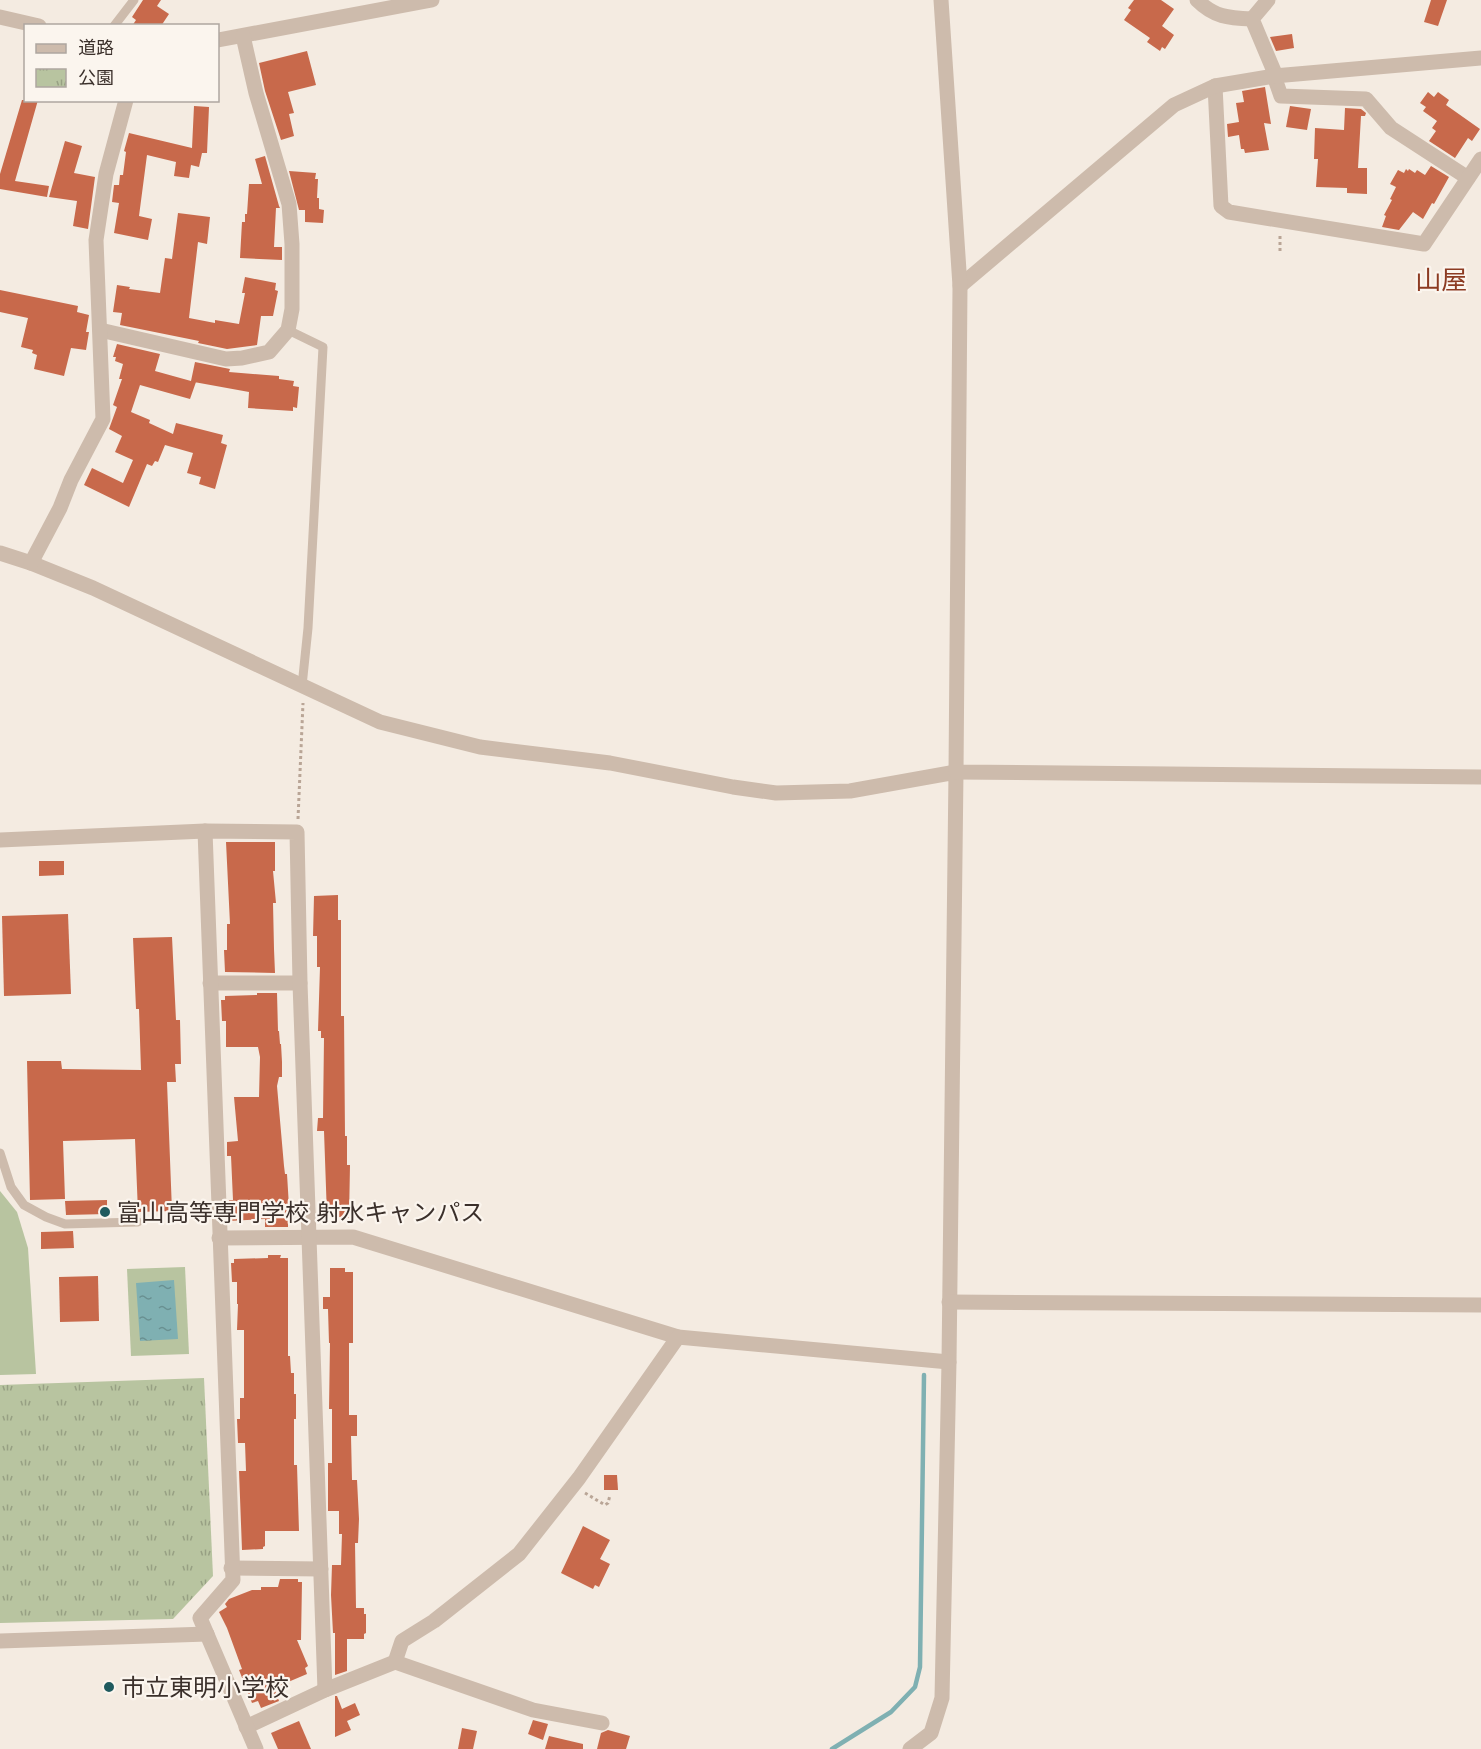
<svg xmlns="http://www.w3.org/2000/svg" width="1481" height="1749" font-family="Jost,'Noto Sans JP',sans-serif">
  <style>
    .grass { fill: #b8c4a0 }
    .park { fill: url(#park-tufts) }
    .water { fill: url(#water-ripples) }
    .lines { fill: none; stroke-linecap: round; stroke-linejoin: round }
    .stream { stroke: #7fb0b2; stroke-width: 4.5 }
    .building { fill: #c8694b }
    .path { stroke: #b9a596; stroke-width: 3; stroke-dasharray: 3 3; stroke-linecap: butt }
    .service { stroke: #cdbbac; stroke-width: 9 }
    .minor { stroke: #cdbbac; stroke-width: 15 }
    .tertiary { stroke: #cdbbac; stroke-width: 15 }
    .poi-dot { fill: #1f5a5e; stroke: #fbf5ee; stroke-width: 2 }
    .labels { text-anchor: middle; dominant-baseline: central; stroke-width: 4.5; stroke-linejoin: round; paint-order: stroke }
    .poi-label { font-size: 24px; fill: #3b302b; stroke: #fbf5ee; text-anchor: start }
    .neighbourhood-label { font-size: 26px; fill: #8c3b22; stroke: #fbf5ee }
  </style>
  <defs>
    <pattern id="park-tufts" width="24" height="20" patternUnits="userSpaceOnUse" patternTransform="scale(1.5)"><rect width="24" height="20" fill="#b8c4a0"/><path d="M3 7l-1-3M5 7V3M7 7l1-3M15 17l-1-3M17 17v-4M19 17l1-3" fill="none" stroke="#97a083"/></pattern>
    <pattern id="water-ripples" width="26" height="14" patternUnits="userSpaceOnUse" patternTransform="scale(1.5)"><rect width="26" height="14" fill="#7fb0b2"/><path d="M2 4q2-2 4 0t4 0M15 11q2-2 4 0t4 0" fill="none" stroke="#699091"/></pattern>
  </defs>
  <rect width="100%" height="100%" fill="#f4ebe1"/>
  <g class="grass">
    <path d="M0 1191 17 1212 28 1248 36 1374 0 1375Z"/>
    <path d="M185 1267 189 1354 131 1356 127 1269Z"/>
  </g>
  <path class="park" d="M204 1378 213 1576 173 1619 0 1623V1385Z"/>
  <path class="water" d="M174 1280 178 1339 140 1341 136 1283Z"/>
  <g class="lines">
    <path class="stream" d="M832 1749 891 1712 915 1687 920 1667 924 1375"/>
  </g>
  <g class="building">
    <path d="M143 0H161L157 6 169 14 161 26H132L136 20 132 17Z"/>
    <path d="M1134 0H1161L1174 9 1162 26 1174 35 1165 49 1162 47 1160 51 1147 42 1150 38 1124 20 1131 10 1128 8Z"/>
    <path d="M1431 0H1447L1438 26 1424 22Z"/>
    <path d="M1292 34 1294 48 1276 51 1270 37Z"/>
    <path d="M307 51 316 85 288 92 294 113 289 114 294 136 281 140 265 91 259 63Z"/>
    <path d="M1265 87 1271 124 1264 123 1269 150 1245 153 1244 149H1241L1239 135 1228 137 1227 124 1239 122 1236 103 1244 102 1242 91Z"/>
    <path d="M1428 92 1434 97 1438 92 1449 100 1446 105 1480 129 1472 141 1468 138 1455 158 1429 141 1436 131 1432 128 1437 121 1423 111 1426 107 1420 103Z"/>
    <path d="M22 100H38L15 181 49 186 47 197 0 189V174Z"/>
    <path d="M194 106 209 107 207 153H202L199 167 191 165 189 178 174 176 176 162 147 155 139 216 152 219 148 240 114 233 119 203 112 202 114 185H119L120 175H123L126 152 124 151 129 133 192 148Z"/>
    <path d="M1290 106 1311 109 1307 130 1286 127Z"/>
    <path d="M1345 108 1361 109 1366 113 1365 116H1361L1358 168H1367V194L1347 193V188L1316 187 1318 159H1314L1315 128 1344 130Z"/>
    <path d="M65 141 82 146 74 173 95 177 88 229 73 226 77 201 49 197Z"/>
    <path d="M265 156 279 206 280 208H276L274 247H282V260L240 258 242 222H245V214H247L249 184H262L255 159Z"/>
    <path d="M1431 166 1449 177 1434 204 1432 203 1423 219 1413 212 1399 230 1382 227 1386 216 1384 215 1392 200 1390 199 1396 187 1390 184 1398 170 1404 173 1406 169 1408 171 1409 169 1415 173 1417 170 1425 175Z"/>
    <path d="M289 171 316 173 315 179H318L317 198H319V209L324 210 323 223 305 222V210H299Z"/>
    <path d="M178 213 210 217 207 244 198 242 189 318 215 323V320L239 324 245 293H242L245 277 276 283 275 290 278 291 273 316H261L257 345 227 349 198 343 199 341 120 325 122 313 113 312 117 285 130 287 129 289 160 293 165 258 172 259Z"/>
    <path d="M0 290 78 306 77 312 89 315 86 332H89L86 350 71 348 64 376 34 369 37 355 32 353 33 350 21 347 28 318 0 312Z"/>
    <path d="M117 344 160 354 155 371 191 381 195 362 230 369 229 372 279 376V379L294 381 293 386 299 387 297 408 293 407V411L248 408 249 392 194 382H196L190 399 140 385 131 412 150 420 149 423 173 434 176 423 223 435 221 443 227 445 215 489 199 484 201 477 187 473 193 453 165 445 158 462 155 461 152 466 147 464 129 507 84 485 92 468 123 483 133 460 115 452 122 436 109 429 117 407 113 405 122 379H119L123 364 115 361 116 357H113Z"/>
    <path d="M226 842H275V871H273L276 903H273L274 949 275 973 225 972 224 950H227V924H230Z"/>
    <path d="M39 861H64V875L39 876Z"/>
    <path d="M338 895V920H341V1016H344L345 1136H347V1165H350L349 1218 327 1216 324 1131H317L318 1118H323L324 1038H321V1031H318L320 967H317V936H313L314 896Z"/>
    <path d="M68 914 71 994 4 996 2 916Z"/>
    <path d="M172 937 176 1020H180L181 1064H175L176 1082H167L172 1211 138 1212 135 1139 63 1141 65 1199 30 1200 27 1061H61L62 1069 141 1070 139 1009H136L133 938Z"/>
    <path d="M257 993H277L278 1031H279L280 1044H281L282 1062V1077H279L277 1086 284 1166 285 1174H287L290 1223H288V1227H265V1219L229 1221V1200H233L231 1156H227V1142L238 1141 234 1097H259L260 1057 258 1047H226V1021H222L221 1000H225V996L257 995Z"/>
    <path d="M107 1200V1214L66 1215 65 1201Z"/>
    <path d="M73 1231 74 1248 41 1249V1232Z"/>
    <path d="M268 1255H281L280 1258H288V1356H290L291 1373H294V1394H296V1419H294V1465H297L299 1531H265V1546L263 1547V1549L242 1550 239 1471H246L245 1443H238L237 1419H240V1398H244V1330H237L238 1304H237V1282H232L231 1263H234V1259L268 1258Z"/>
    <path d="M330 1268H345V1272H353V1343H349V1415H357V1436H351L352 1480H357L359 1519 358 1543H355L356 1608H364V1614H366V1633L364 1634V1639H347V1671L335 1675V1633H333L331 1595 332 1565H341L342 1534H339V1511H328V1463H332V1409H329L330 1343H329L328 1309H323V1297H330Z"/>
    <path d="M98 1276 99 1321 60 1322 59 1277Z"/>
    <path d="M604 1475H617L618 1490H604Z"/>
    <path d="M583 1526 610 1540 600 1559 610 1564 599 1587 595 1585 593 1589 561 1573Z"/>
    <path d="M280 1579H298V1582H302L301 1640H297L308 1666 305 1668 307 1674 274 1688 279 1701 261 1708 258 1701 252 1703 239 1670 242 1669 227 1628 219 1612 227 1607 225 1604 229 1599 252 1590H261V1587H278Z"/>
    <path d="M335 1696H337L342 1709 355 1703 360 1715 347 1721 351 1730 335 1737Z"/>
    <path d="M533 1720 548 1724 543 1740 528 1734Z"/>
    <path d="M299 1721 311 1749H278L271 1733Z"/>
    <path d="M462 1728 477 1731 473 1749H458Z"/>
    <path d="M608 1730 630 1736 626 1749H597L601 1733Z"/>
    <path d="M549 1736 583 1744V1749H545Z"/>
  </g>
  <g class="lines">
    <g class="path">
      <path d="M1280 251V235"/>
      <path d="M298 819 303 703"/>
      <path d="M585 1493 605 1505 608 1503 610 1495"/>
    </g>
    <g class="service">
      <path d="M114 26 134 0"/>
      <path d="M288 330 323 347 308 628 302 686"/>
      <path d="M0 1153 11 1187 24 1205 46 1217 65 1224 138 1222"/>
    </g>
    <g class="minor">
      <path d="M1197 0C1214 17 1228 18 1252 19"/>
      <path d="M1268 0 1252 19 1276 76"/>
      <path d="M0 17 39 26"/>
      <path d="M218 40 432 0"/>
      <path d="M1274 76 1281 96 1366 99 1391 128 1468 178"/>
      <path d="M1215 86 1221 206 1229 212 1424 244 1481 159"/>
      <path d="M960 286 1174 105 1215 86 1274 76 1481 58"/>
      <path d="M100 330 226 359 242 358 269 352 288 330 292 309V244L289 204 256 93 243 36"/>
      <path d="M0 553 31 563 93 588 380 722 480 747 610 763 733 787 776 793 850 791 956 772 949 1362 942 1698 931 1733 910 1749"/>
      <path d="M31 563 60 508 71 480 103 419 96 240 106 174 126 100"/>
      <path d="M0 840 205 831"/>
      <path d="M210 983H300"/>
      <path d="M219 1238 353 1237 678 1337 949 1362"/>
      <path d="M949 1302 1481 1305"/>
      <path d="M231 1568 321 1569"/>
      <path d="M0 1641 207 1634"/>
      <path d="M395 1662 402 1641 434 1621 519 1554 579 1478 678 1337"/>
      <path d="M246 1727 325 1690 395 1662 533 1710 602 1723"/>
      <path d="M256 1749 200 1618 233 1580 205 831 297 832 300 983 325 1690"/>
    </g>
    <path class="tertiary" d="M941 0 960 286 956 772 1481 777"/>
  </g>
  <g class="poi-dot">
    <circle cx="105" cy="1212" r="6"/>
    <circle cx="109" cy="1687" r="6"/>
  </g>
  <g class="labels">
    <g class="poi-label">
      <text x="117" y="1212">富山高等専門学校 射水キャンパス</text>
      <text x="121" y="1687">市立東明小学校</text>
    </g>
    <g class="neighbourhood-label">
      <text x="1441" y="280">山屋</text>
    </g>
  </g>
  <rect x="24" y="24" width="195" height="78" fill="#fbf5ee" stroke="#aea6a0" stroke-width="1.5"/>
  <rect x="36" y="44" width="30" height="9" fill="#cdbbac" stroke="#aea6a0" stroke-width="1.5"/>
  <text x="78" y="54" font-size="18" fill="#3b302b">道路</text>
  <rect x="36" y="69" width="30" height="18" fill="url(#park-tufts)" stroke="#aea6a0" stroke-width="1.5"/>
  <text x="78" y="84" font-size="18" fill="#3b302b">公園</text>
</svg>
